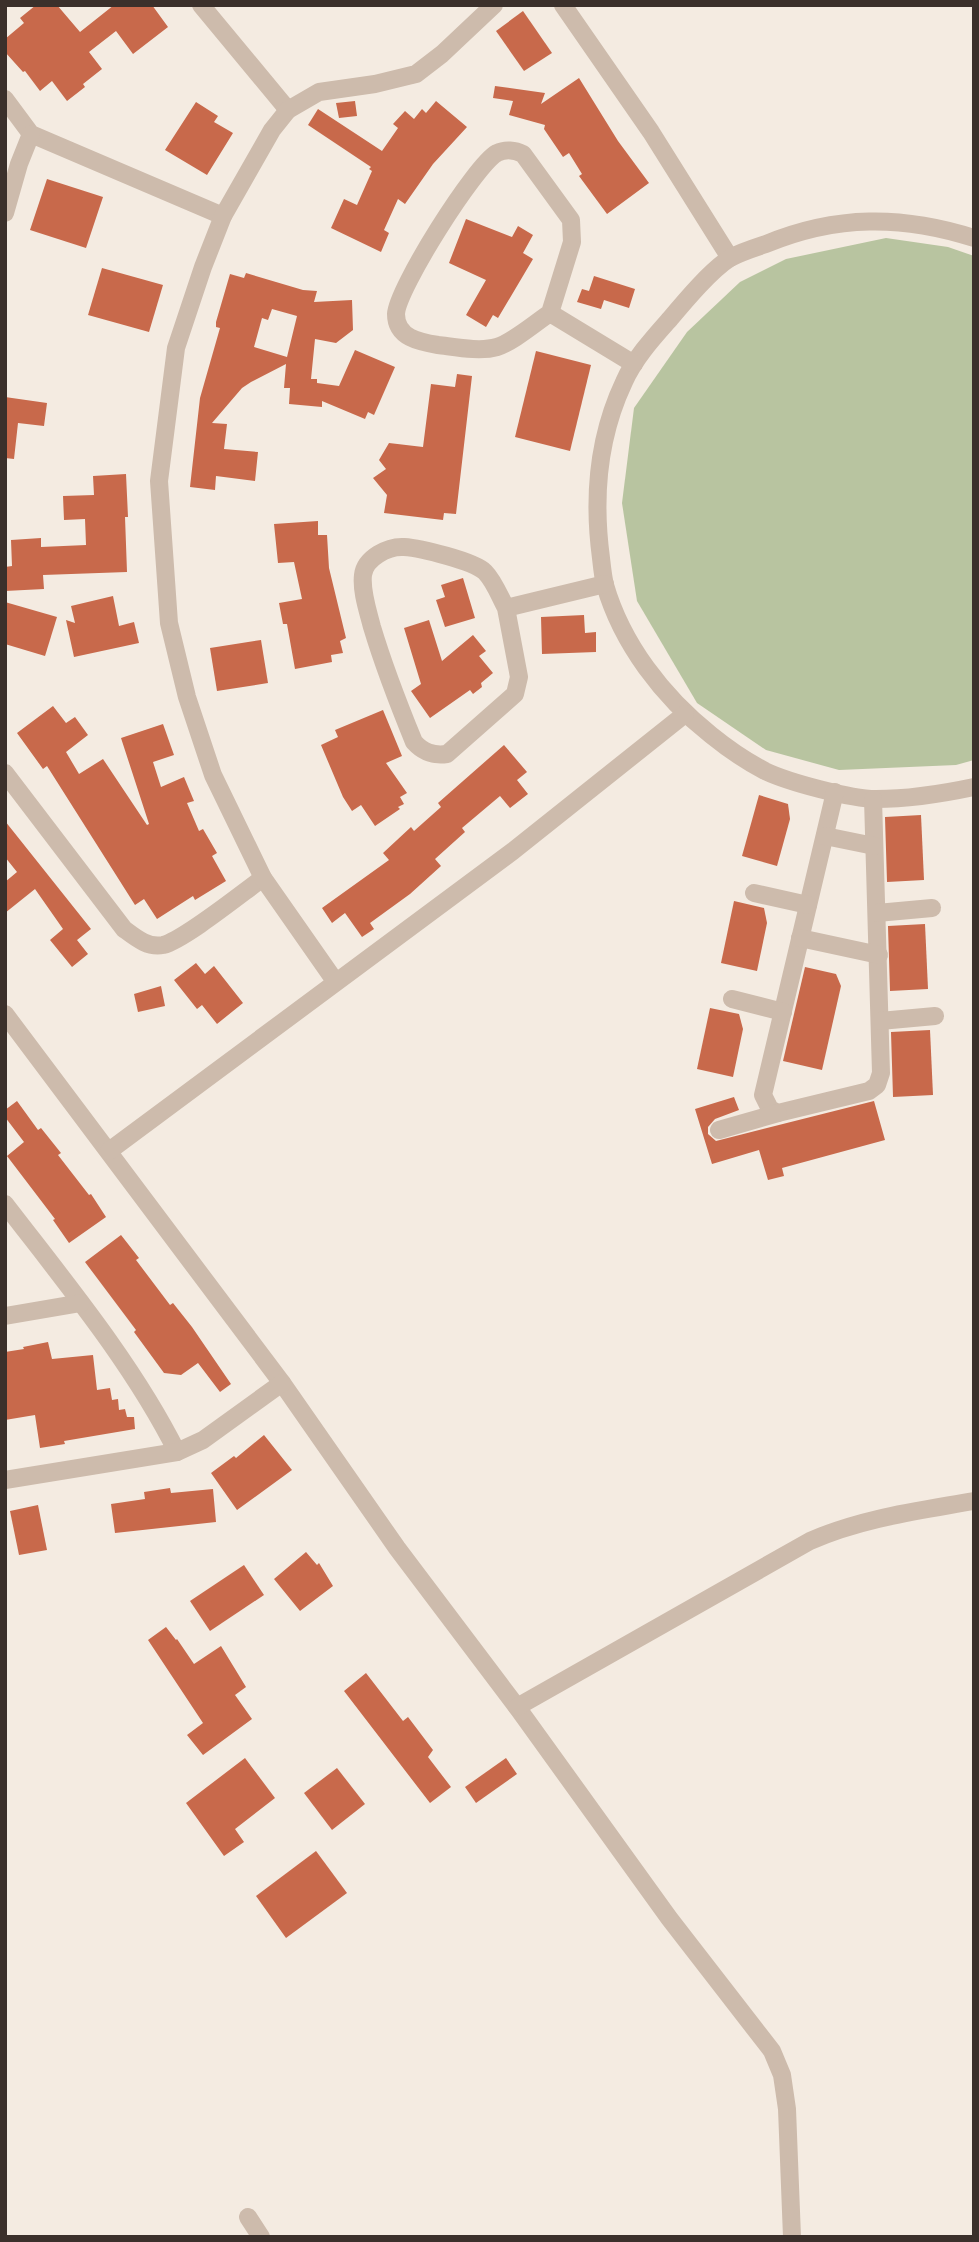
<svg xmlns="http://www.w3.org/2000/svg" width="979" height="2242" font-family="Inter,sans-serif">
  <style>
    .green { fill: #b8c4a0 }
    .building { fill: #c8694b; fill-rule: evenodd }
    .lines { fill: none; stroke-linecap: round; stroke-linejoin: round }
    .minor { stroke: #cdbbac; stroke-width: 18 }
  </style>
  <rect width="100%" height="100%" fill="#f4ebe1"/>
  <path class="green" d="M886 238 948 247 974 256V760L956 765 839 770 766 750 697 703 637 601 622 503 634 408 687 332 740 282 786 259Z"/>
  <g class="building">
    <path d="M36 5H57L80 32 114 5H152L168 27 133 54 116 31 89 52 102 69 83 84 85 87 67 101 52 81 40 91 25 71 23 72 5 52V39L24 23 20 18Z"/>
    <path d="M523 11 552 53 524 71 496 31Z"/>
    <path d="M579 78 618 141 649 183 607 214 579 176 582 174 569 153 563 157 544 129 545 125 509 115 513 101 493 98 495 86 545 93 541 104Z"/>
    <path d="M355 101 357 116 339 118 336 103Z"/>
    <path d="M436 101 467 127 433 164 405 204 398 199 384 230 389 233 381 252 331 228 344 199 357 205 372 171 369 169 371 167 308 125 318 109 382 151 398 128 393 124 405 111 414 119 422 109 426 113Z"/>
    <path d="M196 102 218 116 214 122 233 133 207 175 165 150Z"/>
    <path d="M47 179 103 197 86 248 30 230Z"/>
    <path d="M466 219 512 237 518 226 533 235 523 253 533 259 498 318 493 315 486 327 466 315 486 280 449 263Z"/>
    <path d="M102 268 163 285 149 332 88 315Z"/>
    <path d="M246 273 303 290 317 291 314 302 352 300 353 330 336 343 315 339 311 379H317V383L339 386 355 350 395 367 374 415 368 412 365 419 322 401V407L289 404 290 388H284L286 364 251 382 242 388 212 423 227 424 224 449 258 452 255 481 216 476 215 490 190 487 200 398 220 328 216 327V322L230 274 244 278ZM272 309 297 316 287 357 254 347 262 318 268 320Z"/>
    <path d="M594 276 635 289 629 308 604 300 601 309 577 302 582 289 589 291Z"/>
    <path d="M536 351 591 365 570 451 515 437Z"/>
    <path d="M457 374 472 376 456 514 444 513 443 520 384 513 387 495 373 478 386 469 379 460 389 443 423 447 431 384 455 387Z"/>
    <path d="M5 397 47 403 44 426 18 423 14 459 5 458Z"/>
    <path d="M126 474 128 517H125L127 572 43 575 44 589 5 591V567L12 566 11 540 41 538V547L86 545 85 519 64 520 63 496 94 495 93 476Z"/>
    <path d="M318 521V535H327L329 568 346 638 340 641 343 653 331 655 332 662 295 669 287 624H283L279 603 302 599 294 562 278 563 274 524Z"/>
    <path d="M463 578 475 618 445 627 436 600 445 597 441 585Z"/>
    <path d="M113 596 119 626 134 622 139 643 74 657 66 620 75 623 71 606Z"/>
    <path d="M5 602 57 617 45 656 5 644Z"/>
    <path d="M584 615 585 633 596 632V652L542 654 541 617Z"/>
    <path d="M429 620 442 661 473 635 486 651 479 656 493 673 481 683 482 687 473 694 470 690 430 718 411 691 421 684 404 628Z"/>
    <path d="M261 640 268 683 217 691 210 648Z"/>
    <path d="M53 706 66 723 75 717 88 735 66 752 79 774 103 759 147 825 149 824 121 738 163 724 174 755 153 762 161 787 184 777 194 801 187 803 199 831 203 829 217 853 212 856 226 881 195 900 193 896 157 919 144 899 135 905 47 766 43 769 17 733Z"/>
    <path d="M383 710 402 756 386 763 407 793 400 797 404 804 398 807 400 809 375 826 361 805 352 811 343 797 321 745 338 737 335 730Z"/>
    <path d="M504 745 527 772 517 780 528 794 510 808 500 796 462 828 465 832 435 859 441 866 410 894 370 923 374 929 362 937 345 913 332 923 322 908 389 860 383 853 411 827 414 831 441 807 438 803Z"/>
    <path d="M759 795 788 804 790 819 777 866 742 856Z"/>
    <path d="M921 815 924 880 887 882 885 817Z"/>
    <path d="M5 821 91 929 77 940 88 954 72 967 50 940 63 929 35 889 5 913V882L17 872 5 857Z"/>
    <path d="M734 901 764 908 767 923 757 971 721 963Z"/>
    <path d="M925 924 928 989 890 991 888 926Z"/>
    <path d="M196 963 205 974 214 966 243 1003 217 1024 202 1005 197 1009 174 980Z"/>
    <path d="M805 967 836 974 841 986 822 1070 783 1061Z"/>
    <path d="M161 986 165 1006 138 1012 134 994Z"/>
    <path d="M710 1008 739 1014 743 1029 733 1077 697 1069Z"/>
    <path d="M930 1030 933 1095 893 1097 891 1032Z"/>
    <path d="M734 1097 739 1110 715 1119 708 1127V1134L716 1141 874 1101 885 1140 782 1168 784 1176 768 1180 759 1150 712 1164 695 1109Z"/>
    <path d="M17 1101 38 1130 41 1128 61 1153 58 1155 89 1195 91 1194 106 1217 69 1243 53 1220 55 1219 7 1156 24 1142 5 1117V1110Z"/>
    <path d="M121 1235 139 1258 136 1260 170 1305 173 1303 192 1327 231 1384 220 1392 198 1363 181 1375 164 1373 134 1332 136 1330 85 1262Z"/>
    <path d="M48 1342 52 1359 93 1355 97 1390 110 1388 112 1400 118 1399 119 1410 125 1409 127 1417H134L135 1429 64 1441 65 1444 40 1448 35 1415 5 1420V1352L24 1349 23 1347Z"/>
    <path d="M264 1435 292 1470 237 1510 211 1473 234 1456 236 1458Z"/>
    <path d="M170 1488 171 1493 213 1489 216 1522 115 1533 111 1504 145 1499 144 1492Z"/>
    <path d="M38 1505 47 1550 19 1555 10 1511Z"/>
    <path d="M306 1552 317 1565 319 1563 333 1586 300 1611 274 1579Z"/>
    <path d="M244 1565 264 1595 210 1631 190 1601Z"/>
    <path d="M166 1627 176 1640 177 1639 194 1664 221 1646 246 1687 235 1695 252 1719 203 1755 187 1735 203 1723 148 1640Z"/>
    <path d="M366 1673 403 1721 408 1717 433 1750 428 1757 451 1787 430 1803 344 1691Z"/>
    <path d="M245 1758 275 1798 235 1829 244 1842 224 1856 186 1803Z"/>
    <path d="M506 1758 517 1774 476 1803 465 1787Z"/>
    <path d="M337 1768 365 1804 332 1830 304 1793Z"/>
    <path d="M316 1851 347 1893 286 1938 256 1896Z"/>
  </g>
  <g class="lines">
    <g class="minor">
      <path d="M201 5 288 110"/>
      <path d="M563 5 651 132 730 258"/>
      <path d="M5 99 31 134 223 216"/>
      <path d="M5 213 19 164 31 134"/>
      <path d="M974 238C902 215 836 215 766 244 754 248 741 252 730 258 710 271 685 301 669 320 653 338 634 359 624 382 598 437 593 498 601 558 602 567 603 577 605 585 622 644 663 697 711 735 727 748 746 761 765 771 788 782 851 799 876 799 910 799 941 794 974 787"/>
      <path d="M550 313 572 242 571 220 523 154C515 150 505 149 497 153 475 165 397 289 396 314 396 338 420 342 438 345 455 347 480 352 497 347 513 342 535 323 550 313L634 364"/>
      <path d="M506 608C500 597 494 581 485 572 474 561 420 548 404 547 388 546 365 558 363 575 361 591 368 611 372 627 384 667 398 703 414 742 423 752 433 756 447 754L515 694 519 677 506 608 605 584"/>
      <path d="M5 773 124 929C136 938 148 948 163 945 184 940 242 893 263 878"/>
      <path d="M835 792 763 1095 770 1109 778 1113 869 1091 877 1085 881 1073 873 799"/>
      <path d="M825 836 874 846"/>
      <path d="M754 893 808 905"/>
      <path d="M877 913 932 908"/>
      <path d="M800 938 879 955"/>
      <path d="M335 981 263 878 213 775 187 697 169 623 159 481 176 348 203 267 223 216 272 130 288 110 319 92 375 84 416 74 442 54 494 5"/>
      <path d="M732 999 783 1012"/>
      <path d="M5 1014 282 1383 397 1548 517 1707 669 1918 772 2051 782 2075 787 2109 792 2237"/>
      <path d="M880 1021 935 1016"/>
      <path d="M719 1130 778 1113"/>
      <path d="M109 1151 513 851 685 714"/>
      <path d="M5 1204C65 1282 133 1364 177 1452"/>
      <path d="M5 1316 81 1303"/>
      <path d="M5 1480 177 1452 203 1440 282 1383"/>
      <path d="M517 1707 810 1541C862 1518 918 1511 974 1501"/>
      <path d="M248 2217 261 2237"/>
    </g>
  </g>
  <rect width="979" height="2242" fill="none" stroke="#3b302b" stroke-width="14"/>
</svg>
